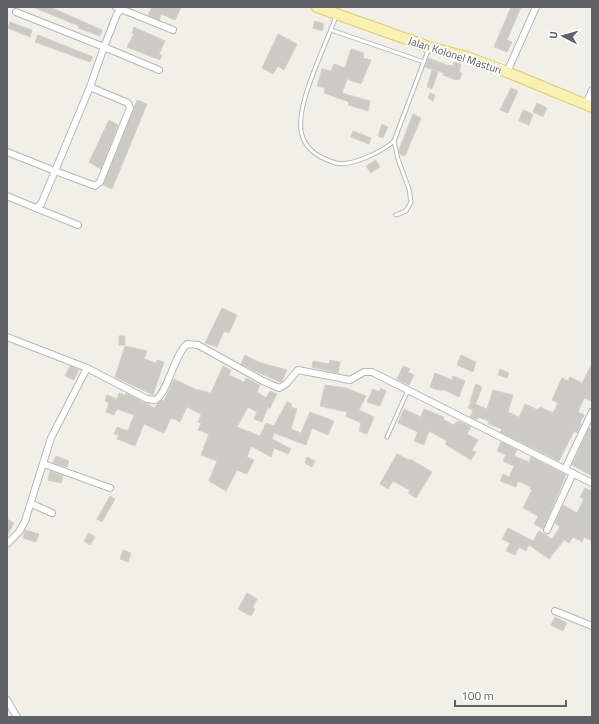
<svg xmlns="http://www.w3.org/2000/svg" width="599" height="724" font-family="'Titillium Web',sans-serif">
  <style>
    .building { fill: #cccac4; stroke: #d5d1c7 }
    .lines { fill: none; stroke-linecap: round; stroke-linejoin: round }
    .lane-casing { stroke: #b5b7bb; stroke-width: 5 }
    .street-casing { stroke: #b5b7bb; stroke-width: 8 }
    .primary-casing { stroke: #e8c969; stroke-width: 12 }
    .lane { stroke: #fff; stroke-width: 3 }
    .street { stroke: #fff; stroke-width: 6 }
    .primary { stroke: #f9f0b4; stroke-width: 10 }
    .labels { text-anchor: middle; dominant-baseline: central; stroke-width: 3.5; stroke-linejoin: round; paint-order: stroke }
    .street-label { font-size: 11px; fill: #5f6267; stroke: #fff }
  </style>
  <rect width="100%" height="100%" fill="#f0efe8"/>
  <g class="building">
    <path d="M33 7H50L102 30 100 36 78 28 79 26Z"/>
    <path d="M152 7H181L175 20 161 14 159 20 148 15Z"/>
    <path d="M511 7H521L507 40 512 42 507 52 494 47Z"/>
    <path d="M315 21 324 24 322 31 313 28Z"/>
    <path d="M10 22 32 30 30 37 8 28Z"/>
    <path d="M134 27 165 41 159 54 162 55 160 60 127 47 134 34 132 33Z"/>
    <path d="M278 34 297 44 284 70 278 66 273 74 262 68Z"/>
    <path d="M38 35 93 57 90 62 35 42Z"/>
    <path d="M351 49 364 53 363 58 371 60 361 84 347 79 342 93 370 101 368 111 348 105 349 102 324 93 325 88 317 86 322 69 331 71 334 64 345 68Z"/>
    <path d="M428 58 447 65 453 66 454 62 461 64 459 72 462 73 460 79 456 80 443 75 444 73 425 67Z"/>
    <path d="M432 70 438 72 432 89 427 87Z"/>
    <path d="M511 88 518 91 508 113 500 110Z"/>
    <path d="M430 93 435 95 433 101 428 98Z"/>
    <path d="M137 100 147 104 112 189 103 185Z"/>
    <path d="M537 103 547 108 543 117 533 112Z"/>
    <path d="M523 110 533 114 529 125 519 121Z"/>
    <path d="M413 114 421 118 405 156 400 154 399 150Z"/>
    <path d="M109 120 118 125 101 169 89 162Z"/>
    <path d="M382 124 388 127 383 138 378 136Z"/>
    <path d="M353 131 371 138 369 144 351 137Z"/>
    <path d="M376 160 380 167 371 173 366 166Z"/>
    <path d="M222 308 237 315 229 333 224 331 217 347 205 343Z"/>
    <rect x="119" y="336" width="6" height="9"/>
    <path d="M125 346 147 351 144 359 156 363 157 360 164 362 153 395 115 377Z"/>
    <path d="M245 355 258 362 287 370 282 381 280 382 255 371 241 364Z"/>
    <path d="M461 355 476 362 473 372 457 365Z"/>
    <path d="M330 360 340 362 338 373 312 367 313 361 329 364Z"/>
    <path d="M592 364V401L584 398 578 412 584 415 580 423 581 424 577 433 574 431 559 461 500 432 502 429 488 424 489 421 478 417 477 420 470 417 473 410 468 408 471 402 487 409 493 390 513 395 508 412 519 417 525 404 538 410 540 407 553 413 558 403 552 400 562 378 568 381 570 377 582 383Z"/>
    <path d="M70 366 79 370 74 380 65 376Z"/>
    <path d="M223 366 231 370 229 375 244 382 246 378 260 385 257 392 266 398 270 391 277 394 270 408 268 407 262 422 254 419 257 412 248 407 237 427 260 436 266 423 274 426 287 402 292 404 291 407 297 409 291 429 301 433 310 412 334 421 328 435 312 428 306 445 274 433 272 439 291 449 288 454 274 448 271 457 251 446 247 457 254 460 247 474 237 470 226 491 209 481 217 461 201 455 209 434 198 430 201 423 198 422 201 414 187 407 180 422 171 418 164 433 144 424 135 446 117 439 119 435 114 434 117 427 128 431 134 415 117 409 114 415 106 412 109 403 105 401 107 395 117 399 119 393 125 395 126 393 155 408 157 404 162 400 164 401 174 379 195 389 211 393Z"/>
    <path d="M403 366 410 369 408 372 414 375 409 385 397 379Z"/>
    <path d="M500 369 509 373 507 378 498 375Z"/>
    <path d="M435 373 452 380 453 376 465 381 459 397 445 390H438L430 387Z"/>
    <path d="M476 384 482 387 476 403 470 401Z"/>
    <path d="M325 385 346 388 366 396 359 410 374 417 367 434 359 431 361 423 346 416 347 412 320 406Z"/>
    <path d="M381 388 386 391 380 406 367 402 373 389 379 392Z"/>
    <path d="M404 409 421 417 424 409 444 417 443 419 453 425 458 421 471 427 467 434 478 440 472 450 476 452 471 460 445 444 447 441 429 431 424 445 414 441 418 432 398 423Z"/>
    <path d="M589 428 592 429V476L572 465Z"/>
    <path d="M501 442 517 450 514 456 529 462 531 457 566 475 543 529 534 524 538 516 523 508 532 490 530 489 531 487 518 481 516 487 500 481 503 474 509 477 514 466 503 461 506 455 497 451Z"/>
    <path d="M397 454 409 460 410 459 432 472 416 498 408 493 410 490 393 481 388 489 380 484Z"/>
    <path d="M56 456 69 461 67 467 53 463Z"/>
    <path d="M307 457 315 461 312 467 305 463Z"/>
    <path d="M50 471 63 476 61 483 48 480Z"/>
    <path d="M585 488 592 491V541L584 537 582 542 573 537 569 543 564 540 549 559 529 545 526 551 519 547 515 555 506 551 510 543 502 539 508 528 533 541 539 531 552 539 560 527 555 523 563 505 577 513 584 499 580 497Z"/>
    <path d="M110 496 115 499 102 522 97 519Z"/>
    <path d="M7 519 14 523 7 536Z"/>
    <path d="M25 530 39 534 36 542 23 538Z"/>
    <path d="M89 533 95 537 90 545 84 541Z"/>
    <path d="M123 550 131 553 128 562 120 559Z"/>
    <path d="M247 593 257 599 253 607 255 609 251 616 238 609Z"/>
    <path d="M555 617 567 623 563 631 551 625Z"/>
  </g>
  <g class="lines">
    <defs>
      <g id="lane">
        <path d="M336 16C327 44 291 111 303 138 308 151 322 159 336 163 351 167 383 151 394 141L429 48"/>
        <path d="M331 30 424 62"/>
        <path d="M394 141 398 159 409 189 411 202 406 211 396 215"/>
        <path d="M387 437 408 390"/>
      </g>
      <g id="street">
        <path d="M116 7 173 30"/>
        <path d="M16 12 104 47 117 14 123 7"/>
        <path d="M507 72 536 7"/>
        <path d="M586 104 592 90"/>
        <path d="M7 152 55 171 90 87"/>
        <path d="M7 196 36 208 41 204 55 171 90 184 95 186 100 182 130 108 128 103 90 87 104 47 159 70"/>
        <path d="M36 208 78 225"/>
        <path d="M7 337 87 368"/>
        <path d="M44 464 110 488"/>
        <path d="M565 469 592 412"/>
        <path d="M32 504 52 513"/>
        <path d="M547 530 573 473"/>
        <path d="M7 544 19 532 25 521 51 438 87 368 147 399 155 400C167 395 174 355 187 344L198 345 263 381 279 388 286 384 298 370 350 380 364 372H372L592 483"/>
        <path d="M555 611 592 626"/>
        <path d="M7 700 17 717"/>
      </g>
      <path id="primary" d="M317 7 429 47 467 57 507 72 592 107"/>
    </defs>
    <use href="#lane" class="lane-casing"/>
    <use href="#street" class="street-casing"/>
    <use href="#primary" class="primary-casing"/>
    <use href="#lane" class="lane"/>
    <use href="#street" class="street"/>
    <use href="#primary" class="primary"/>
  </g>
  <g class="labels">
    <g class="street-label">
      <text transform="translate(455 55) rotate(18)">Jalan Kolonel Masturi</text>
    </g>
  </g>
  <rect width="599" height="724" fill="none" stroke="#5f6267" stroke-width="16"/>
  <g transform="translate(563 36) rotate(276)" stroke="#ffffff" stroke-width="3" paint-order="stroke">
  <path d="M0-3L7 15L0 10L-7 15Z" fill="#5f6267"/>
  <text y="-6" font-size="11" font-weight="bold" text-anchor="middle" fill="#5f6267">U</text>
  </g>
  <path d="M455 700v6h111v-6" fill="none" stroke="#5f6267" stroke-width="2"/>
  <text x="461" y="700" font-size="12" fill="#5f6267" stroke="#ffffff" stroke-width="3" paint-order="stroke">100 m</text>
</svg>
